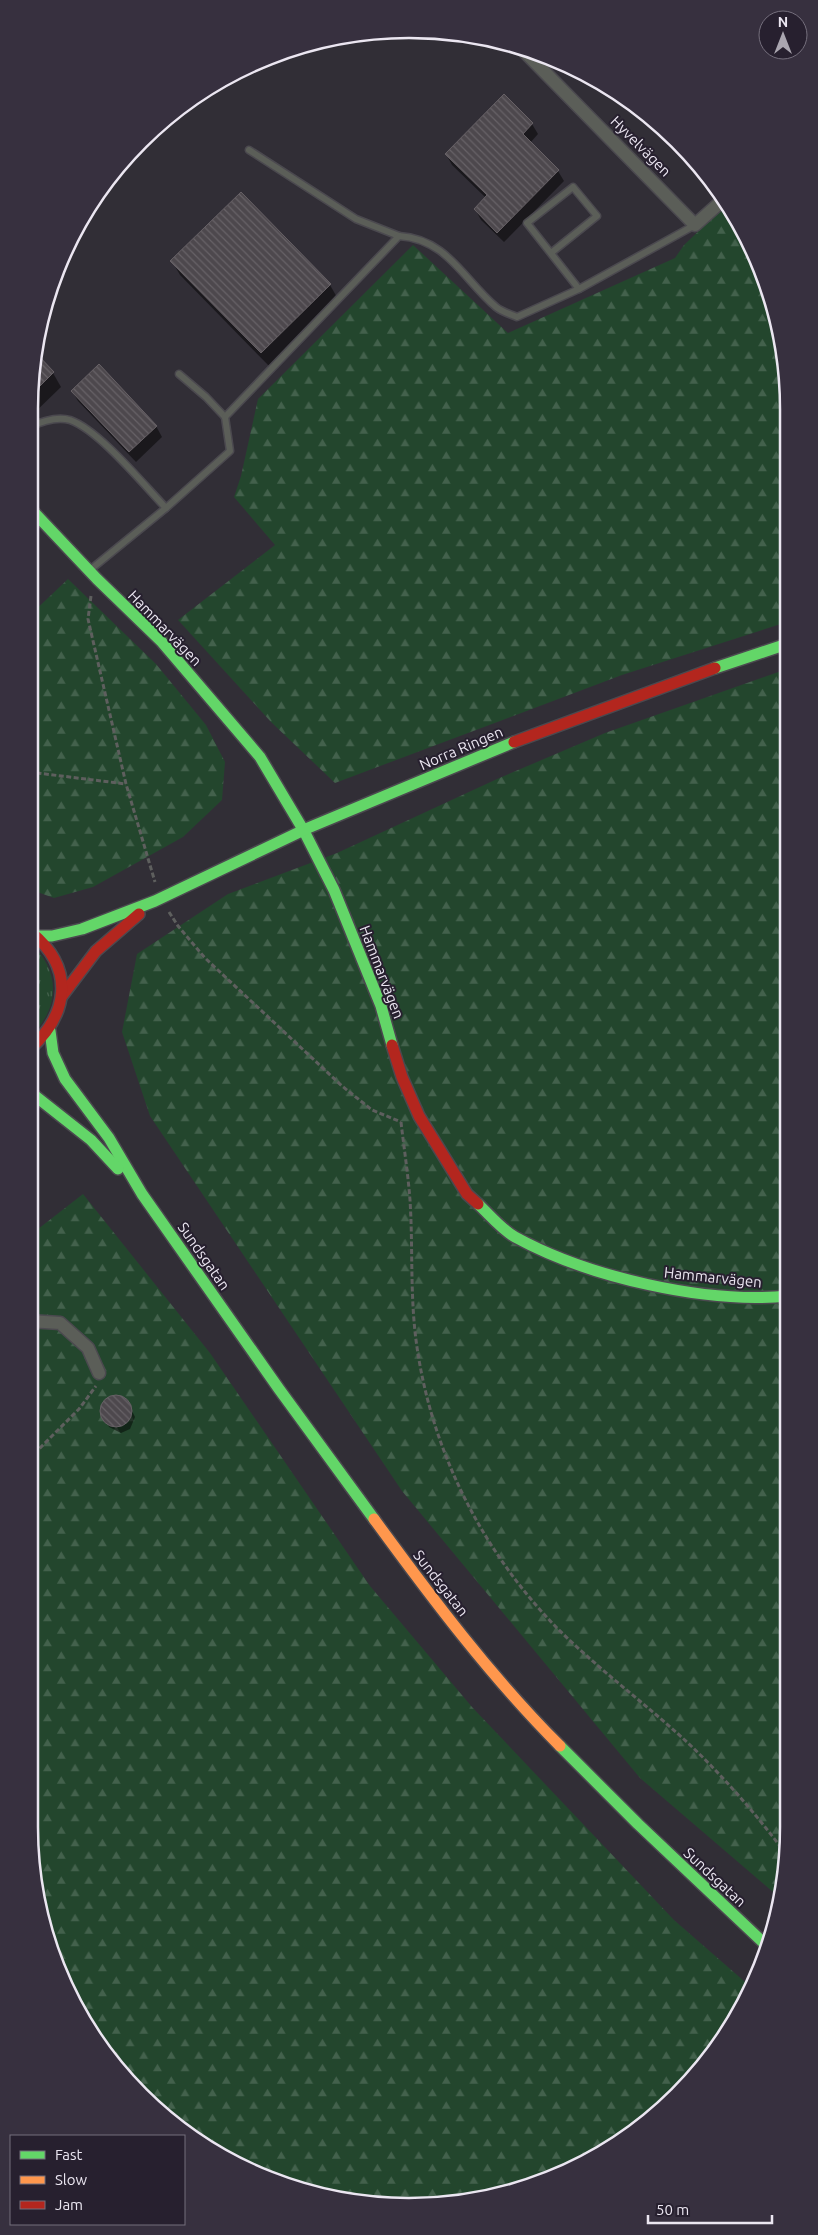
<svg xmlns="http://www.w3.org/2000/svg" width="818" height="2235" font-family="Ubuntu,sans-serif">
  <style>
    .grass { fill: url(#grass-tufts) }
    .forest { fill: url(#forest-firs) }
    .shadow { fill: #0007 }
    .building { fill: url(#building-back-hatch); stroke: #676166 }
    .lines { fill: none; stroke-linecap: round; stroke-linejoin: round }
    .lane-casing { stroke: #4b494f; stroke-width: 9 }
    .street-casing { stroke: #4b494f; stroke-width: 15 }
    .fast-casing { stroke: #4b494f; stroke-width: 14 }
    .slow-casing { stroke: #4b494f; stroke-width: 14 }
    .jam-casing { stroke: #4b494f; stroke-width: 14 }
    .path { stroke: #5e5f5e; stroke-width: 3; stroke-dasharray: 5 2.5; stroke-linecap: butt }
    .lane { stroke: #5b5e58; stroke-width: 6 }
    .street { stroke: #5b5e58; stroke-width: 12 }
    .fast { stroke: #63d668; stroke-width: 11 }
    .slow { stroke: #ff974d; stroke-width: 11 }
    .jam { stroke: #b3261e; stroke-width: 11 }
    .labels { text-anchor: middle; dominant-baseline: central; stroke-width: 4; stroke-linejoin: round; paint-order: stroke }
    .street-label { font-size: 15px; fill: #ebe6f1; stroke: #27202f }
    .rim { fill: none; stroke: #ebe6f1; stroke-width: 2.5 }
  </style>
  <defs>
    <pattern id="grass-tufts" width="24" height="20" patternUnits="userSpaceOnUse" patternTransform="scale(1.25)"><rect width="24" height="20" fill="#23462d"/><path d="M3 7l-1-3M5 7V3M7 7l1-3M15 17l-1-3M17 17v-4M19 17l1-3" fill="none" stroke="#43614c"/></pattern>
    <pattern id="forest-firs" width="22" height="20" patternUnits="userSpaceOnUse" patternTransform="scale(1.25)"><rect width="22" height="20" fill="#23462d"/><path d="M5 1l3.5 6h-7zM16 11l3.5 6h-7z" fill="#43614c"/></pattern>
    <pattern id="building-back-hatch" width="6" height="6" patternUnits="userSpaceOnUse" patternTransform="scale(1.25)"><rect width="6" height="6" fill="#4d484d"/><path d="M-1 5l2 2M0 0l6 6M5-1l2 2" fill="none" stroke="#676267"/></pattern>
  </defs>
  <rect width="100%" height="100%" fill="#312e36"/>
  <path class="grass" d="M29 942C62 971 60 1009 29 1038Z"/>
  <g class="forest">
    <path d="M726 205 750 241 786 359 787 622 622 675 335 783 271 722 178 620 275 545 234 497 241 476 258 399 413 245 508 333 675 258 684 245Z"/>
    <path d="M68 579 156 664 206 725 225 762 222 800 183 837 93 887 54 898 29 889V616Z"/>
    <path d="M787 669 789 1826 780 1898 640 1778 402 1491 150 1116 122 1032 137 954 228 894 337 853 497 779 605 733Z"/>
    <path d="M83 1194 210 1353 370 1586 472 1707 674 1920 752 1988 711 2057 620 2142 555 2177 483 2199 359 2203 287 2186 219 2155 123 2076 80 2016 49 1948 29 1826V1236Z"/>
  </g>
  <g class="shadow">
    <path d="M532 124 538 134 530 143 558 171 564 181 504 242 481 220 475 209 486 198 452 165 446 154Z"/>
    <path d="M172 261 330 285 338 299 269 366 180 275Z"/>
    <path d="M36 355 53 373 61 387 29 418Z"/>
    <path d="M72 391 156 426 162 437 136 462 78 401Z"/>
    <path d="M114 1396 127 1401 135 1417 130 1429 121 1433 109 1427 102 1410 105 1401Z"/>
  </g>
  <g class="building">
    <path d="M504 94 533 123 523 134 559 170 497 233 474 209 487 195 445 154Z"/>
    <path d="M241 192 331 284 261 353 170 261Z"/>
    <path d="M36 353 54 372 31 395V392Z"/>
    <path d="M99 364 157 426 129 452 71 391Z"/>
    <circle cx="116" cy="1411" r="16"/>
  </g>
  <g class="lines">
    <defs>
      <g id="lane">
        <path d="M249 150 356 219 399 236"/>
        <path d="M551 253 597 216 573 187 527 223 579 289"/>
        <path d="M179 374 206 397 225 417"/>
        <path d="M29 427C40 422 57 416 70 420 99 430 143 484 166 508"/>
        <path d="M90 570 166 508 230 451 225 417 399 236C447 239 463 279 496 307 502 312 510 314 517 317L579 289 695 225"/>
      </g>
      <g id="street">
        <path d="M521 48 695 225 723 200"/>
        <path d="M29 1321 60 1323 88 1348 99 1373"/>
      </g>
      <g id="fast">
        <path d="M29 507 97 579 161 641 260 757 304 831 334 890 381 1006 392 1045"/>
        <path d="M715 668 787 644"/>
        <path d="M36 936H52L82 929 155 901 308 828 514 742"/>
        <path d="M50 1031 53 1053 65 1079 109 1138 142 1194 279 1389 374 1519"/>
        <path d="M29 1091 91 1140 118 1169"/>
        <path d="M478 1204C489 1214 501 1229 515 1237 588 1277 705 1304 788 1296"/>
        <path d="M560 1746 638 1824 768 1947"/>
      </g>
      <path id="slow" d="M374 1519C431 1597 491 1677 560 1746"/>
      <g id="jam">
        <path d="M514 742 715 668"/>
        <path d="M62 996 96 951 139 914"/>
        <path d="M392 1045 402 1077 419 1116 467 1194 478 1204"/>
        <path d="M29 1050C69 1014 75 969 32 933"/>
      </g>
    </defs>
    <use href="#lane" class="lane-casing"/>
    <use href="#street" class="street-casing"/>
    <use href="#fast" class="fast-casing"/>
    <use href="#slow" class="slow-casing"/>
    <use href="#jam" class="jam-casing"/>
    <g class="path">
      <path d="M91 596 88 619 126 784 155 882"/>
      <path d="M29 772 126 784"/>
      <path d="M169 912 178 926 205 958 342 1086 372 1110 401 1122"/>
      <path d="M401 1122C404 1148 408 1174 410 1200 413 1247 410 1293 416 1340 430 1448 481 1550 557 1628 598 1669 646 1704 688 1743 724 1777 756 1814 786 1854"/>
      <path d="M29 1459 79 1409 96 1386"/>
    </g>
    <use href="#lane" class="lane"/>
    <use href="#street" class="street"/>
    <use href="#fast" class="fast"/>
    <use href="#slow" class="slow"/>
    <use href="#jam" class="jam"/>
  </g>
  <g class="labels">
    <g class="street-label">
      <text transform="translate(641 146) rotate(45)">Hyvelvägen</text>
      <text transform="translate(165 628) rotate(46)">Hammarvägen</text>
      <text transform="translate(461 748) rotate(-23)">Norra Ringen</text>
      <text transform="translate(382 972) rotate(69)">Hammarvägen</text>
      <text transform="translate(204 1256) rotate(55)">Sundsgatan</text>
      <text transform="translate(713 1277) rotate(6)">Hammarvägen</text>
      <text transform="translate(441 1583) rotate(52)">Sundsgatan</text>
      <text transform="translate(715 1877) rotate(43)">Sundsgatan</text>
    </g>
  </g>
  <path d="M0 0H818V2235H0ZM409 38H409A371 371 0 0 1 780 409V1827A371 371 0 0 1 409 2198H409A371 371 0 0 1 38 1827V409A371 371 0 0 1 409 38Z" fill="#37303f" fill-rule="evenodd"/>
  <path class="rim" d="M409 38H409A371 371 0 0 1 780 409V1827A371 371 0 0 1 409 2198H409A371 371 0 0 1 38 1827V409A371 371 0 0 1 409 38Z"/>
  <rect x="10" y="2135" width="175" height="90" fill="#27202f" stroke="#756f7d"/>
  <rect x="20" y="2151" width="25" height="8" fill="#63d668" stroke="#756f7d"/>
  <text x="55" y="2160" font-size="15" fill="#ebe6f1">Fast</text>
  <rect x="20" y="2176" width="25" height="8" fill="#ff974d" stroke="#756f7d"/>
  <text x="55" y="2185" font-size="15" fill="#ebe6f1">Slow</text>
  <rect x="20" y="2201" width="25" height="8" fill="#b3261e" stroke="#756f7d"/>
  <text x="55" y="2210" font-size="15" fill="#ebe6f1">Jam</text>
  <g transform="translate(783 35)"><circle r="24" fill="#27202f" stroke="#756f7d"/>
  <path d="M0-4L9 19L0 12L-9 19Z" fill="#aaa6b0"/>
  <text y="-8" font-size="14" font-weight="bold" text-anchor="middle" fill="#ebe6f1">N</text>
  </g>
  <path d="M648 2215v8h124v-8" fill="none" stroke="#ebe6f1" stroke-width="2.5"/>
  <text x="656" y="2215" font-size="15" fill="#ebe6f1" stroke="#27202f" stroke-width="4" paint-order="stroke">50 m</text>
</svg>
